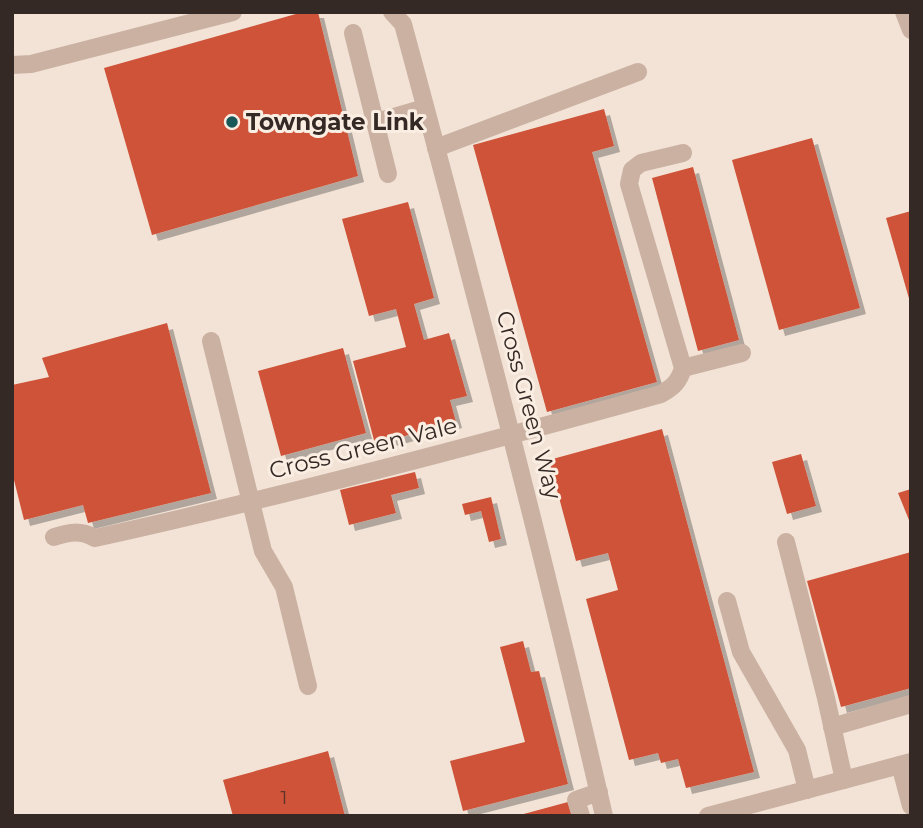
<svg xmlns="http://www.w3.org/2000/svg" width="923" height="828" font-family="Montserrat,sans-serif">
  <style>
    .building { fill: #ce5238; filter: url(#shadow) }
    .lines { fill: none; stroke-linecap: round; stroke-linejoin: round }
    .minor { stroke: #cbb1a2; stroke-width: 18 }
    .poi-dot { fill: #185858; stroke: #faede2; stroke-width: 2.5 }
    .labels { text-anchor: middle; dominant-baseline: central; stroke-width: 6; stroke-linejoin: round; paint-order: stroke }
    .number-label { font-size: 19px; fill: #5b332a }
    .poi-label { font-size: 23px; font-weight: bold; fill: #352925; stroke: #faede2; text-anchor: start }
    .street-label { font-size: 23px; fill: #352925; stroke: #faede2 }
  </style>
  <defs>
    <filter id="shadow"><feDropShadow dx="6" dy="6" stdDeviation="0" flood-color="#0004"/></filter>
  </defs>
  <rect width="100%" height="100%" fill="#f2e3d6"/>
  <g class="building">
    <path d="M303 12H318L358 176 152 235 104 68Z"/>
    <path d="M604 109 614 146 592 152 657 382 547 412 473 145Z"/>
    <path d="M812 138 860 308 779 330 732 160Z"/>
    <path d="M693 167 739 340 698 351 652 178Z"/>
    <path d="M408 202 434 298 414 304 424 340 449 333 467 396 450 400 456 422 375 444 353 361 406 347 396 309 369 316 342 219Z"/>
    <path d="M911 211V302H910L886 218Z"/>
    <path d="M167 323 211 493 88 523 83 505 24 520 12 472V385L49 377 42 358Z"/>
    <path d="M343 348 366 433 281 456 258 371Z"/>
    <path d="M662 429 754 772 686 788 678 759 661 763 658 753 629 760 586 599 618 590 608 553 576 561 549 460Z"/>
    <path d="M801 454 816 506 787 514 772 462Z"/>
    <path d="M415 472 419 488 391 495 396 513 349 525 340 490Z"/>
    <path d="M911 489V525L898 493Z"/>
    <path d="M491 497 501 539 489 542 481 511 465 515 462 504Z"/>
    <path d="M911 552V688L841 707 807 581Z"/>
    <path d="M523 641 531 672 539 671 568 784 463 811 450 761 525 742 500 647Z"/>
    <path d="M328 751 345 816H287L286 814 233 816 223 780Z"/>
    <path d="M568 802 572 816H520V815Z"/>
  </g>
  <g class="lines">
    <g class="minor">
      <path d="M392 12 403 24C474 287 543 550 604 816"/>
      <path d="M904 12 911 30"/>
      <path d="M353 33 388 174"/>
      <path d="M12 65 31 64 233 12"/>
      <path d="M377 122 425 108"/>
      <path d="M436 148 638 72"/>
      <path d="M211 341 263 551 284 587 308 686"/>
      <path d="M683 368 742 353"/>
      <path d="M54 537C70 532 80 530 95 538 285 496 473 446 661 394 673 387 679 382 683 368L629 184 632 170 641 163 683 153"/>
      <path d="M786 542 826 698 844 780"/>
      <path d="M727 601 741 652 797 750 807 790"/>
      <path d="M832 727 911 704"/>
      <path d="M900 765 911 806"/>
      <path d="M581 816 576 800 599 792"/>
      <path d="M708 816 911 762"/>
    </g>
  </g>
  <circle class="poi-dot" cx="232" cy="122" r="7"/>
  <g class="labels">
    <g class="number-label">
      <text x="284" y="797">1</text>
    </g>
    <g class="poi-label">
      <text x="246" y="122">Towngate Link</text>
    </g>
    <g class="street-label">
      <text transform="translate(529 405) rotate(75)">Cross Green Way</text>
      <text transform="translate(363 448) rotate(-14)">Cross Green Vale</text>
    </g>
  </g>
  <rect width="923" height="828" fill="none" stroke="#352925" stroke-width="28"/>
</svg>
